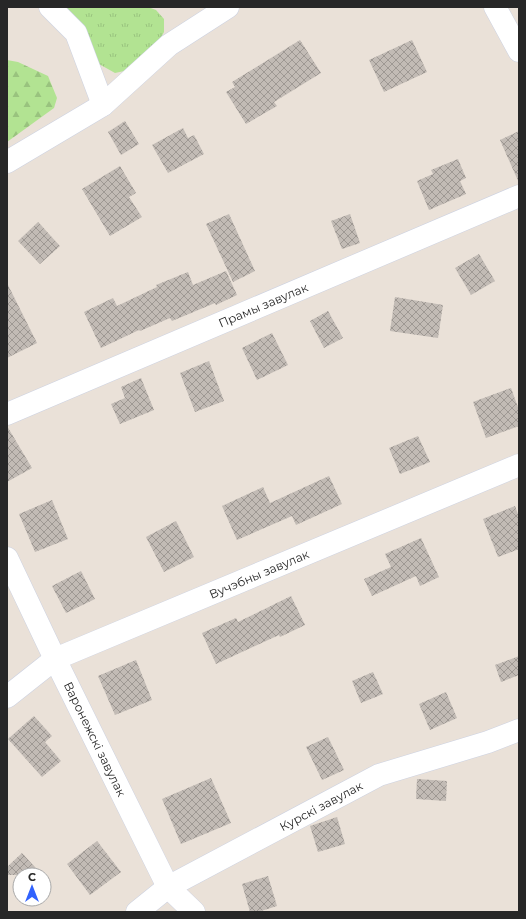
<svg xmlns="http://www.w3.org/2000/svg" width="526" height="919" font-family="Montserrat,sans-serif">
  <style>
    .grass { fill: url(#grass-tufts) }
    .forest { fill: url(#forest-firs) }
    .building { fill: url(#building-cross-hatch) }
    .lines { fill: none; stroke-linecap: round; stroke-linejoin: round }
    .minor-casing { stroke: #cdd2e1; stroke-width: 23 }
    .minor { stroke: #fff; stroke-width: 22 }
    .labels { text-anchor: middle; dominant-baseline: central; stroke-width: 3.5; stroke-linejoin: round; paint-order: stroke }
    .street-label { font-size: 12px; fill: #272727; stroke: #fff }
  </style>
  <defs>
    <pattern id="grass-tufts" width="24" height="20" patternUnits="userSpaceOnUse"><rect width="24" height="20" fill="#b2e392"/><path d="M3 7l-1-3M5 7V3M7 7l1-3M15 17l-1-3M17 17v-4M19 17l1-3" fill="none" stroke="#99c37e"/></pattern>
    <pattern id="forest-firs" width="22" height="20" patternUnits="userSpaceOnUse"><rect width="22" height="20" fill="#b2e392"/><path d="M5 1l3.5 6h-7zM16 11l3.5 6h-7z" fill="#99c37e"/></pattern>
    <pattern id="building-cross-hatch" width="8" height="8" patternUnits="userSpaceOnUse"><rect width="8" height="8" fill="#c2bbb5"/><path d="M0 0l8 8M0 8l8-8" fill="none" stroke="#9e9893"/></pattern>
  </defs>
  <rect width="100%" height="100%" fill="#eae1d8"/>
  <path class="grass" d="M66 7H148L156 10 164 19V32L158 43 129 70 115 73 99 64 85 28Z"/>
  <path class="forest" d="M7 60 18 62 48 76 57 98 54 108 7 142Z"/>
  <g class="building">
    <path d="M300 40 321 73 274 102 277 106 246 124 226 92 235 87 232 82Z"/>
    <path d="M412 40 427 72 384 92 369 60Z"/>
    <path d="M125 121 139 144 121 155 108 132Z"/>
    <path d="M183 128 188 138 194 135 204 154 168 173 152 145Z"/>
    <path d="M519 131V183L500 140Z"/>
    <path d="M458 159 466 178 460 181 466 194 429 210 417 181 433 174 431 170Z"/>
    <path d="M120 166 136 193 129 197 142 217 110 236 82 189Z"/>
    <path d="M229 214 255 271 233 282 206 224Z"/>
    <path d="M350 214 360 243 342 249 331 221Z"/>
    <path d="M38 222 60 246 40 264 18 241Z"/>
    <path d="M479 254 495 281 471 295 455 268Z"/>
    <path d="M226 271 237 295 216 305 215 303 172 321 170 318 140 331 139 330 101 348 84 312 113 298 117 306 157 287 156 285 188 272 193 285Z"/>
    <path d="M7 283 37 343 7 358Z"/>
    <path d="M395 297 443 305 438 338 390 331Z"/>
    <path d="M328 311 343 338 324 348 310 321Z"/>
    <path d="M272 333 288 365 257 380 242 348Z"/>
    <path d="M209 361 224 401 195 412 180 373Z"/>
    <path d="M141 378 154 410 120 424 111 404 125 398 121 387Z"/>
    <path d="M511 388 519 410V426L486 438 473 402Z"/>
    <path d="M7 426 32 468 7 482Z"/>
    <path d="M418 436 430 462 400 474 389 448Z"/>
    <path d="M329 476 342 504 296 525 292 516 237 540 222 506 263 487 270 503Z"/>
    <path d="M52 500 68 539 35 552 19 514Z"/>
    <path d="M515 506 519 517V549L498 557 483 519Z"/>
    <path d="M176 521 194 557 164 572 146 537Z"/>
    <path d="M421 538 439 577 420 586 416 576 372 596 364 579 391 567 385 554Z"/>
    <path d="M81 571 95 599 66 613 52 586Z"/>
    <path d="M291 596 305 625 280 637 279 635 216 664 202 633 236 618 238 622Z"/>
    <path d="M519 656V675L501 682 495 665Z"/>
    <path d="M136 660 152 700 115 715 98 676Z"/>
    <path d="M373 672 383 694 361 703 352 681Z"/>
    <path d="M446 692 457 718 430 730 419 704Z"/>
    <path d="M34 716 52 736 45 742 61 761 42 777 8 739Z"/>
    <path d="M328 737 344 770 322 780 306 747Z"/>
    <path d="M211 778 231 823 181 844 162 799Z"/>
    <path d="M417 779 447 781 446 801 416 799Z"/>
    <path d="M337 817 345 844 318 852 310 826Z"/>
    <path d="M97 841 121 872 90 895 67 864Z"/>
    <path d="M22 853 42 875H7V867Z"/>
    <path d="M268 876 277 906 258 912H250L242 884Z"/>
  </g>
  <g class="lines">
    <defs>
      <g id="minor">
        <path d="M50 7 76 33 103 105"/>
        <path d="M495 7 519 51"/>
        <path d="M7 162 103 105 169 45 228 7"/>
        <path d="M7 414 519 196"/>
        <path d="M7 558 55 659 168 887 194 912"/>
        <path d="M7 697 55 659 519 465"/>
        <path d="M137 912 168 887 379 775 488 742 519 730"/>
      </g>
    </defs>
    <use href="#minor" class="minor-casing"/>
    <use href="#minor" class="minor"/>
  </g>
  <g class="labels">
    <g class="street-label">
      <text transform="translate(263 305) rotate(-23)">Прамы завулак</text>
      <text transform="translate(259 574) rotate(-23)">Вучэбны завулак</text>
      <text transform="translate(95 739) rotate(64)">Варонежскі завулак</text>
      <text transform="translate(321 806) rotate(-28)">Курскі завулак</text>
    </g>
  </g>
  <rect width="526" height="919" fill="none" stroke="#272727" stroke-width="16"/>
  <g transform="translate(32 887)"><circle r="19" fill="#ffffff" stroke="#a9a9a9"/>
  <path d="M0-3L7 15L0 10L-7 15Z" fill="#3162fd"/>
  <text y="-6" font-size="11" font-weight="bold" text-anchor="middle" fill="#272727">С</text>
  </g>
</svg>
